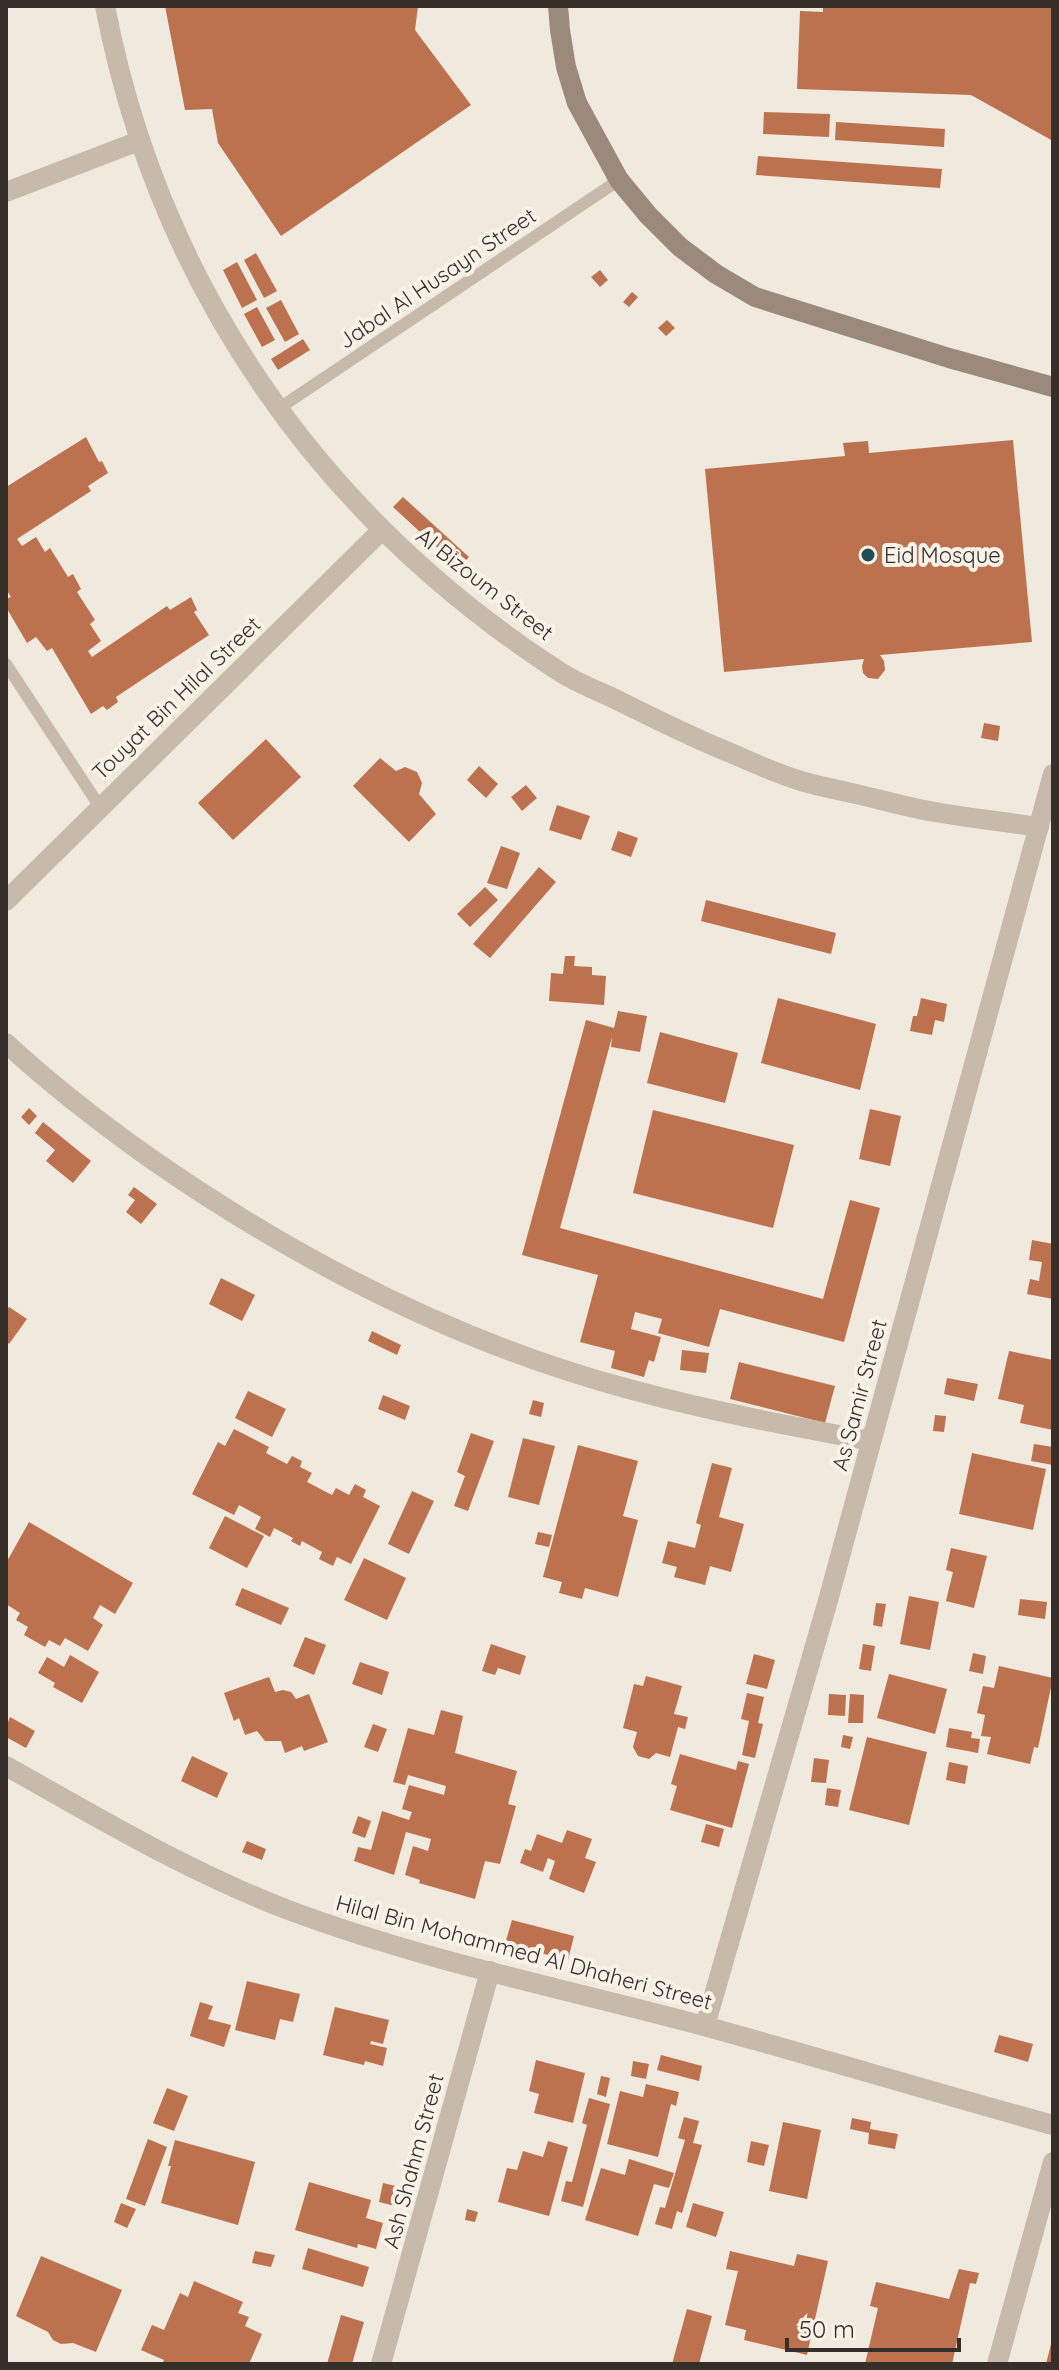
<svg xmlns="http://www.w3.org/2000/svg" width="1059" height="2370" font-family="Quicksand,sans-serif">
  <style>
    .building { fill: #bd724f }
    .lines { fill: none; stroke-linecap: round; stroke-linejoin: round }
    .lane { stroke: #c8baaa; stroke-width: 12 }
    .street { stroke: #c8baaa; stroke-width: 20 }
    .secondary { stroke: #9b8a7b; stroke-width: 20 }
    .poi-dot { fill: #224d54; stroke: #f8f3e9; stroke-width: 3 }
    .labels { text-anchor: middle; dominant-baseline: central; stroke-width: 8; stroke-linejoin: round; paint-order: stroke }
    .street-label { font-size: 22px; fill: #362e29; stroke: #f8f3e9 }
    .poi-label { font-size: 22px; fill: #362e29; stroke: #f8f3e9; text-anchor: start }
  </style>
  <rect width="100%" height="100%" fill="#f0e9dd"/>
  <g class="building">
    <path d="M165 6H418L415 30 471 105 281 236 218 143 212 109 185 110Z"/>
    <path d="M823 6H1053V141L971 95 797 89 800 11 823 12Z"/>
    <path d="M764 112 830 114 829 137 763 134Z"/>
    <path d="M836 122 945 129 944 147 835 140Z"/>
    <path d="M758 156 942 169 940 188 756 175Z"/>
    <path d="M256 253 277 291 264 298 244 260Z"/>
    <path d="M237 262 257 300 242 308 223 270Z"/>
    <path d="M600 270 608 280 600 287 591 277Z"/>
    <path d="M632 292 638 297 629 307 623 302Z"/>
    <path d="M281 300 299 334 285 342 266 308Z"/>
    <path d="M257 307 275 340 262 347 244 314Z"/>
    <path d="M667 320 675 328 666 336 658 328Z"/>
    <path d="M303 339 310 350 278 370 271 359Z"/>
    <path d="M86 437 99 462 102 461 108 473 88 486 91 491 17 539 22 546 36 537 45 552 50 548 68 577 73 574 81 589 77 592 95 620 90 624 101 641 88 651 92 657 167 606 170 610 191 597 197 610 194 612 209 635 116 697 118 702 107 710 103 706 91 714 52 648 47 651 36 637 27 643 6 607V599L11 597 6 589V487Z"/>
    <path d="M1013 440 1032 642 880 655 884 661 885 670 878 679 868 678 863 673 862 666 864 659 724 672 705 469 845 456 843 443 868 441 869 453Z"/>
    <path d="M403 497 469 557 459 568 393 507Z"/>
    <path d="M984 723 1000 726 998 741 981 738Z"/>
    <path d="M266 739 301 777 233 840 198 803Z"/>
    <path d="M380 758 396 771 405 767 417 772 422 783 419 794 436 814 409 842 353 786Z"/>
    <path d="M479 766 498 784 486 798 467 780Z"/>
    <path d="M526 785 537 798 522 811 511 797Z"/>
    <path d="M557 805 590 816 581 840 549 830Z"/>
    <path d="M618 831 638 838 631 857 611 850Z"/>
    <path d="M501 846 520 853 507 889 487 883Z"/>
    <path d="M539 867 556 882 490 958 473 944Z"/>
    <path d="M485 887 498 900 470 927 457 914Z"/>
    <path d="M706 900 836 933 831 954 701 921Z"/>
    <path d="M565 956H575L574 966 592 967V975L606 976 604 1005 549 1001 551 973 563 974Z"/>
    <path d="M778 998 876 1024 860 1090 761 1063Z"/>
    <path d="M921 998 947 1004 944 1022 935 1020 932 1035 910 1031 913 1016H917Z"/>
    <path d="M618 1011 647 1016 640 1052 611 1047 612 1037 560 1228 823 1299 850 1200 880 1208 844 1342 720 1309 709 1347 658 1333 662 1319 635 1312 631 1329 661 1337 654 1362 649 1360 644 1377 611 1368 615 1351 580 1342 598 1275 522 1255 586 1020 614 1028Z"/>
    <path d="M660 1032 738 1053 725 1103 647 1083Z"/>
    <path d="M29 1108 37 1116 29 1125 21 1117Z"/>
    <path d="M870 1109 901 1116 890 1166 859 1159Z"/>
    <path d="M653 1110 794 1145 773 1228 633 1193Z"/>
    <path d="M43 1122 91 1161 73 1183 46 1161 55 1150 35 1133Z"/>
    <path d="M134 1187 157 1204 141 1224 126 1212 135 1200 128 1195Z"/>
    <path d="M1032 1240 1053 1244V1299L1027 1294 1030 1279 1039 1281 1042 1262 1029 1260Z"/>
    <path d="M221 1278 255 1295 242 1321 209 1304Z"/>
    <path d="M9 1307 27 1319 9 1344 6 1341V1311Z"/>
    <path d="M372 1331 401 1345 397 1355 368 1341Z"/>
    <path d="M682 1350 709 1353 706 1373 680 1370Z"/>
    <path d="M1009 1351 1053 1360V1430L1020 1423 1024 1405 998 1399Z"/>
    <path d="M739 1362 835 1386 825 1423 730 1399Z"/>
    <path d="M947 1378 978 1384 974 1401 944 1394Z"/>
    <path d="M248 1391 286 1409 272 1437 235 1418Z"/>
    <path d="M383 1395 410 1406 405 1420 378 1409Z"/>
    <path d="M533 1400 544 1403 541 1417 529 1414Z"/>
    <path d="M935 1415 946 1416 944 1432 933 1431Z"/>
    <path d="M234 1429 269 1447 266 1453 287 1464 292 1456 302 1461 300 1467 312 1473 307 1482 332 1495 336 1488 349 1495 355 1484 366 1490 363 1497 380 1506 351 1564 337 1557 333 1566 319 1559 322 1552 302 1541 300 1546 291 1541 293 1538 274 1528 270 1537 255 1529 261 1517 239 1505 234 1515 192 1494 218 1442 225 1446Z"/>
    <path d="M471 1433 494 1441 468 1511 454 1506 465 1476 457 1472Z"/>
    <path d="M523 1438 555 1446 539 1505 508 1497Z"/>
    <path d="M1034 1444 1053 1447V1465L1031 1461Z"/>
    <path d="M578 1445 638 1461 623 1516 638 1520 618 1597 585 1588 582 1599 559 1593 562 1582 543 1577Z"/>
    <path d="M972 1453 1046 1469 1033 1530 959 1514Z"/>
    <path d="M712 1463 732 1468 719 1517 744 1524 731 1572 710 1566 705 1585 674 1577 677 1567 662 1563 668 1541 695 1548 701 1525 696 1523Z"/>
    <path d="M412 1491 434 1501 409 1554 388 1544Z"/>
    <path d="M225 1516 264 1536 247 1568 209 1548Z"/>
    <path d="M29 1522 133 1583 115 1614 100 1605 93 1618 103 1625 88 1651 65 1638 60 1646 49 1640 45 1647 24 1635 28 1627 16 1620 20 1613 6 1604V1563Z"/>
    <path d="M538 1532 552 1535 549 1547 535 1544Z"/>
    <path d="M951 1548 987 1556 974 1608 946 1601 953 1572 946 1570Z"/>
    <path d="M364 1558 406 1578 387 1620 344 1600Z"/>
    <path d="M242 1588 289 1608 281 1625 235 1605Z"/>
    <path d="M909 1596 939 1602 930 1650 900 1644Z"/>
    <path d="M1020 1599 1047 1602 1045 1619 1018 1615Z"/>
    <path d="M876 1603 886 1604 882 1627 873 1625Z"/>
    <path d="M305 1637 326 1645 314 1675 293 1666Z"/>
    <path d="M491 1644 526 1656 520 1675 498 1668 495 1675 482 1671Z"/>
    <path d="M863 1644 875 1646 871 1671 859 1669Z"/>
    <path d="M973 1653 986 1656 983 1674 969 1671Z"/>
    <path d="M754 1654 775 1660 767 1689 746 1684Z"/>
    <path d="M70 1655 99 1672 82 1703 53 1687 55 1683 38 1673 47 1657 64 1667Z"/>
    <path d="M360 1662 389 1672 382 1695 352 1684Z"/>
    <path d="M999 1666 1053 1678 1038 1748 1034 1747 1030 1764 987 1754 991 1737 981 1736 985 1715 977 1713 983 1686 994 1688Z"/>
    <path d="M889 1674 947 1689 935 1734 877 1718Z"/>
    <path d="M646 1676 682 1686 674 1714 688 1717 685 1729 678 1727 670 1757 656 1753 649 1759 638 1756 633 1747 637 1732 623 1728 634 1684 643 1686Z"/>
    <path d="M269 1677 275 1692 283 1690 291 1692 296 1699 309 1694 328 1742 304 1751 302 1746 285 1753 281 1741H265L257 1731 245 1735 239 1718 234 1721 224 1693Z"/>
    <path d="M747 1693 764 1697 758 1723 763 1724 755 1758 742 1755 749 1721 741 1719Z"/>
    <path d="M829 1694 846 1695 845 1716 828 1715Z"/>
    <path d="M850 1694 864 1695 863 1723H848Z"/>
    <path d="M441 1710 463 1716 455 1753 517 1771 508 1804 516 1806 500 1864 485 1861 475 1899 419 1883 420 1880 405 1875 413 1846 428 1851 431 1839 406 1832 394 1875 354 1861 358 1847 371 1850 382 1811 409 1820 412 1812 402 1809 409 1785 444 1795 446 1786 408 1775 405 1785 393 1782 408 1728 434 1735Z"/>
    <path d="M10 1717 35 1731 26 1748 6 1737V1721L8 1722Z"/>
    <path d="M373 1724 387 1729 378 1752 364 1747Z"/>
    <path d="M949 1728 972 1732 971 1738 980 1739 978 1753 946 1747Z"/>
    <path d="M843 1735 853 1737 850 1749 841 1747Z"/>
    <path d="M867 1737 927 1752 909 1825 849 1810Z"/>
    <path d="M680 1754 736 1770 738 1761 749 1764 732 1828 670 1810 677 1786 671 1784Z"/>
    <path d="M192 1756 228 1773 217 1798 181 1781Z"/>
    <path d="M814 1758 829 1760 826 1783 811 1782Z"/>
    <path d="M949 1762 968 1766 965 1784 946 1780Z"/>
    <path d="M827 1788 841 1790 838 1807 825 1805Z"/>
    <path d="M358 1816 371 1821 365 1838 352 1833Z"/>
    <path d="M706 1824 724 1829 719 1847 701 1842Z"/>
    <path d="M567 1830 592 1839 585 1858 596 1862 584 1893 549 1879 555 1861 548 1858 543 1872 520 1863 525 1849 531 1851 537 1834 562 1843Z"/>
    <path d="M247 1841 266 1849 262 1860 242 1852Z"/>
    <path d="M512 1920 574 1936 568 1960 505 1944Z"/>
    <path d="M247 1981 300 1994 293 2022 280 2019 275 2040 235 2030Z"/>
    <path d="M200 2002 213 2006 208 2019 231 2025 224 2047 190 2036Z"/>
    <path d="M335 2007 389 2020 383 2044 371 2041 370 2044 387 2048 383 2066 365 2061 364 2065 323 2055Z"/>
    <path d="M999 2035 1033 2044 1028 2062 994 2052Z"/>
    <path d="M661 2055 702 2066 699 2081 657 2070Z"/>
    <path d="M536 2060 585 2073 573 2123 534 2113 539 2094 529 2091Z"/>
    <path d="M633 2061 649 2064 646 2079 631 2076Z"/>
    <path d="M601 2076 610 2078 606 2097 597 2094Z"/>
    <path d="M646 2084 679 2092 676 2106 671 2104 658 2157 607 2144 620 2091 643 2097Z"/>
    <path d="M167 2088 188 2096 174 2131 153 2123Z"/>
    <path d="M589 2098 610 2104 583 2207 561 2201 566 2181 572 2182 587 2125 582 2123Z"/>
    <path d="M684 2117 699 2121 693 2143 702 2145 682 2213 677 2211 672 2229 655 2224 660 2207 665 2208 685 2140 678 2138Z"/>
    <path d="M852 2118 871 2122 870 2129 898 2134 895 2149 868 2144 869 2133 850 2129Z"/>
    <path d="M783 2122 821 2130 807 2199 769 2191Z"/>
    <path d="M148 2139 167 2147 145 2206 126 2199Z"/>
    <path d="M175 2140 255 2162 238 2225 161 2203 171 2166H168Z"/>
    <path d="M548 2141 568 2147 549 2216 498 2202 507 2168 517 2170 523 2151 543 2157Z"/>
    <path d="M751 2141 769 2145 764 2166 747 2162Z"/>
    <path d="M629 2159 674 2173 669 2188 654 2184 638 2236 585 2220 601 2168 625 2175Z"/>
    <path d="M309 2182 371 2200 366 2218 383 2223 376 2249 358 2244 357 2248 295 2230Z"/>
    <path d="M383 2183 400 2187 395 2206 379 2202Z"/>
    <path d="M121 2203 136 2209 127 2228 114 2222Z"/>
    <path d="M693 2203 724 2212 716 2237 686 2227Z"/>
    <path d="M467 2209 478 2212 475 2222 465 2220Z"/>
    <path d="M308 2248 369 2267 363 2287 302 2269Z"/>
    <path d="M255 2251 275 2255 271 2267 252 2263Z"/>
    <path d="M730 2251 794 2266 797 2254 828 2261 807 2355 744 2340 746 2330 725 2325 738 2271 726 2269Z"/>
    <path d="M41 2256 122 2290 96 2352 73 2343 61 2344 53 2340 48 2332 16 2316Z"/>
    <path d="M959 2269 979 2273 976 2284 970 2283 952 2364H865L878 2308 870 2306 876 2282 949 2299Z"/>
    <path d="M194 2281 243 2302 238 2313 249 2317 245 2326 262 2334 249 2364H162L164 2360 141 2350 152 2325 164 2330 180 2293 188 2297Z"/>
    <path d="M687 2309 712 2316 699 2364H672Z"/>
    <path d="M341 2315 364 2322 352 2364H327Z"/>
    <path d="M1052 2340 1053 2364H1046Z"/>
  </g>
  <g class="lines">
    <g class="lane">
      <path d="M278 409 619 180"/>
      <path d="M6 664 100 807"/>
    </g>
    <g class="street">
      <path d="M105 6C159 286 319 515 557 670 573 681 593 689 611 697 645 714 679 731 714 746 741 757 767 770 795 779 812 785 830 788 847 792 871 797 895 804 919 809 958 817 999 821 1039 827"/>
      <path d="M6 192 139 141"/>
      <path d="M6 901 381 531"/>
      <path d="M6 1043C50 1084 98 1121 147 1156 293 1258 457 1343 629 1389 709 1411 790 1426 871 1441"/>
      <path d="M6 1766C99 1818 190 1873 291 1911 425 1961 566 1989 704 2026 821 2058 936 2093 1053 2125"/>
      <path d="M705 2026 829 1597 1053 774"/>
      <path d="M381 2364 490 1971"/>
      <path d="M997 2364 1053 2162"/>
    </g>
    <path class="secondary" d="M558 6 560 30 566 67 577 103 619 180 648 215 680 247 716 274 755 297 949 358 1053 387"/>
  </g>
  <circle class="poi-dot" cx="868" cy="555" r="8"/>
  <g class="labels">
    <g class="street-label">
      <text transform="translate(437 278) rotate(-34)">Jabal Al Husayn Street</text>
      <text transform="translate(485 584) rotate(38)">Al Bizoum Street</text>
      <text transform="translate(176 698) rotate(-44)">Touyat Bin Hilal Street</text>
      <text transform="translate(859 1395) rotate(-75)">As Samir Street</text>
      <text transform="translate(524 1952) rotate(15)">Hilal Bin Mohammed Al Dhaheri Street</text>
      <text transform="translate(413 2161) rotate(-75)">Ash Shahm Street</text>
    </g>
    <g class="poi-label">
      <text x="884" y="555">Eid Mosque</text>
    </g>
  </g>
  <rect width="1059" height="2370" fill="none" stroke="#362e29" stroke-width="16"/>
  <path d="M787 2338v12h172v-12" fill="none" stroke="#362e29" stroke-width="4"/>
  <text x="799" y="2338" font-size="24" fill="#362e29" stroke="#f8f3e9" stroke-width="6" paint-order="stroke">50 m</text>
</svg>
